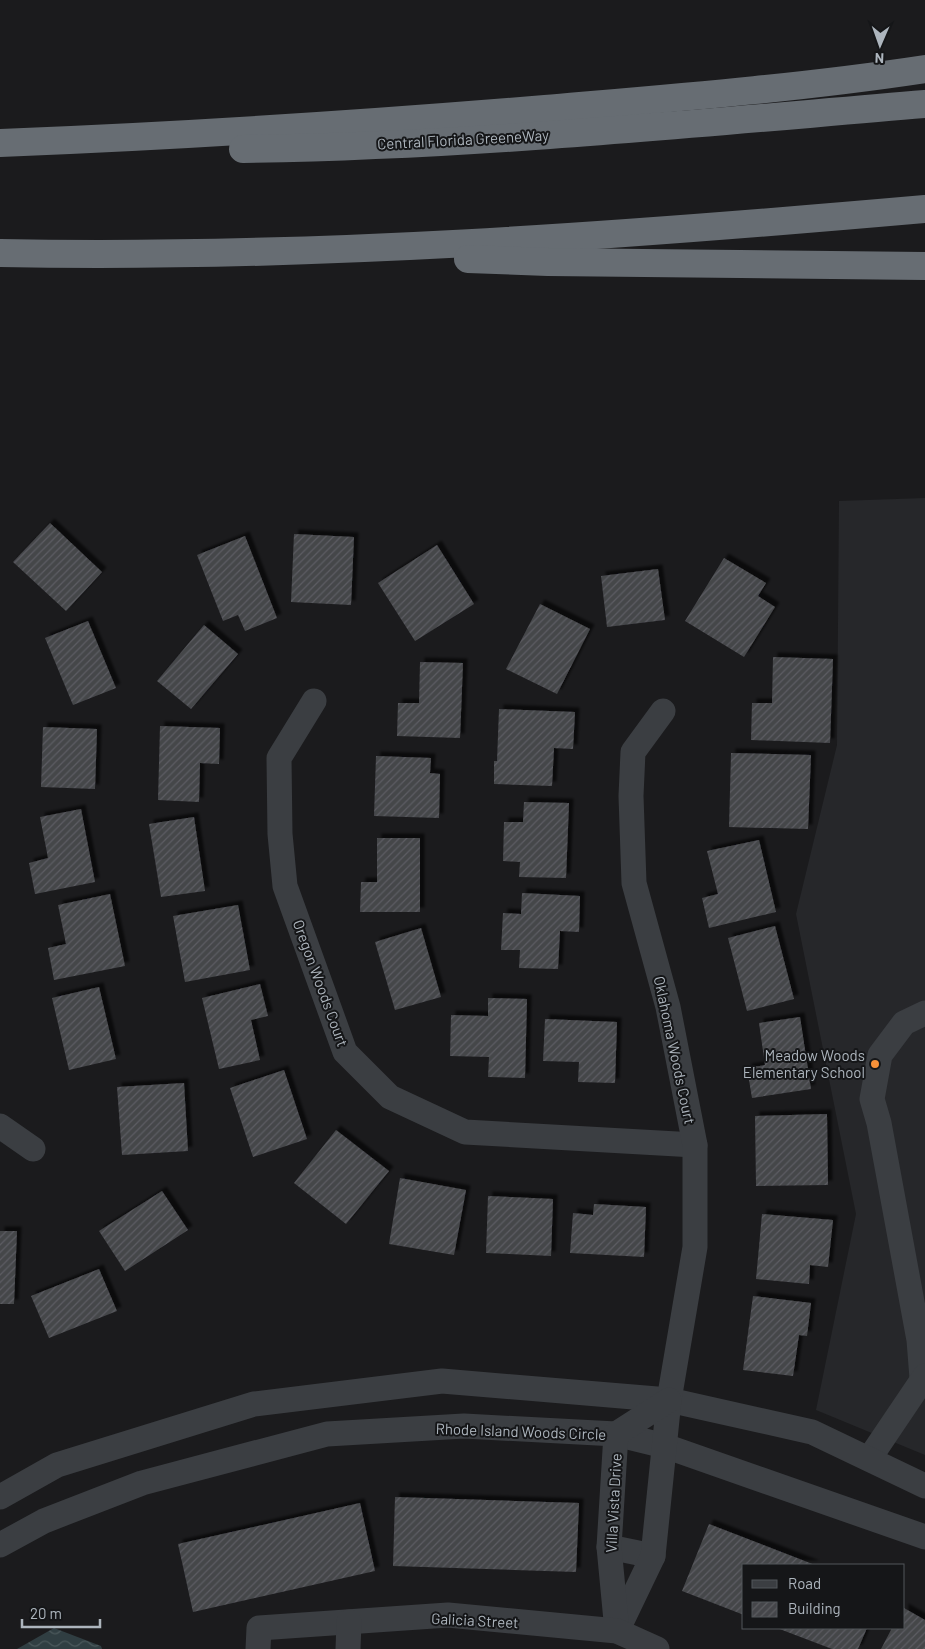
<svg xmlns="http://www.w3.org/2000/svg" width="925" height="1649" font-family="Barlow,sans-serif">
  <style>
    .built { fill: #26272a }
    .water { fill: url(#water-waves) }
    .building { fill: url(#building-hatch); filter: url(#shadow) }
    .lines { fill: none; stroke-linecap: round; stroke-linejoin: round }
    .minor { stroke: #3b3e42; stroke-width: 25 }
    .highway { stroke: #676d73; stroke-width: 28 }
    .poi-dot { fill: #f79139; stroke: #151618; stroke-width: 2 }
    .labels { text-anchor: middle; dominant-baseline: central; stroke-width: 4; stroke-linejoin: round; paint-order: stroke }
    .street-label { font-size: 15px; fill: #adb5bd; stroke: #151618 }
    .poi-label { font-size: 15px; fill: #adb5bd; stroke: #151618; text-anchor: end }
  </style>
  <defs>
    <pattern id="water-waves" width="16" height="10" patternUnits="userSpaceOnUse" patternTransform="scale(1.25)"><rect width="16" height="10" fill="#303e42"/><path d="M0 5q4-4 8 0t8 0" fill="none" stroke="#4b585b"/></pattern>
    <pattern id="building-hatch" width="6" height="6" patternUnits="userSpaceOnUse" patternTransform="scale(1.25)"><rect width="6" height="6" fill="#45464a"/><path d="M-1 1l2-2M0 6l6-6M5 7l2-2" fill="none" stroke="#5d5e62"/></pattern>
    <filter id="shadow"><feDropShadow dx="4.5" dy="-4.5" stdDeviation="1" flood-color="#0009"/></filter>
  </defs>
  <rect width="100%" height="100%" fill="#1b1b1d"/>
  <path class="built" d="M925 498V1455L816 1410 856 1214 796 914 837 745 839 501Z"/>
  <path class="water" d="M54 1628 101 1646 102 1649H17Z"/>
  <g class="building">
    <path d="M50 523 102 572 66 611 13 562Z"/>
    <path d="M294 534 354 537 351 605 291 602Z"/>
    <path d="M245 536 277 618 245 631 238 615 223 621 197 555Z"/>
    <path d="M437 545 474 604 415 641 378 583Z"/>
    <path d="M724 558 766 583 758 596 775 607 744 657 685 621Z"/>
    <path d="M658 569 665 620 607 627 601 576Z"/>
    <path d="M540 604 590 629 557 694 506 669Z"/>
    <path d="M88 621 116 688 73 705 45 638Z"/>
    <path d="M204 625 238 654 191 709 157 681Z"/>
    <path d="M773 657 833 659 830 743 751 740 752 703H772Z"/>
    <path d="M420 662 463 663 460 738 397 736 398 703H419Z"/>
    <path d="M499 709 575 712 573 749 554 748 552 786 494 784V761H497Z"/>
    <path d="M160 726 220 728 219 764 200 763 199 802 158 800Z"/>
    <path d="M43 727 97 729 95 789 41 787Z"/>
    <path d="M731 753 811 755 808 829 729 827Z"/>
    <path d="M376 756 431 758 430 773 440 774 439 818 374 816Z"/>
    <path d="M524 802 569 803 566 878 519 877 520 862 503 861 504 822H523Z"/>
    <path d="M81 809 95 882 35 894 29 863 48 858 40 817Z"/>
    <path d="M194 817 205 891 161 897 149 824Z"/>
    <path d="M377 838H420V912H360L361 882H377Z"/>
    <path d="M759 840 776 912 709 928 702 898 718 894 707 851Z"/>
    <path d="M522 893 580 896 579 932 560 931 558 969 519 968 520 950H501L503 913 521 914Z"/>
    <path d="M110 894 125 966 54 980 48 948 66 944 58 905Z"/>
    <path d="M238 905 250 970 185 982 173 916Z"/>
    <path d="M775 926 794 999 747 1011 728 938Z"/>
    <path d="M421 928 441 997 395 1010 375 942Z"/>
    <path d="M260 984 268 1016 251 1020 260 1060 219 1069 202 998Z"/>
    <path d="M99 987 116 1059 69 1070 52 998Z"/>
    <path d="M488 998 527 999 525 1078 488 1077 489 1057 450 1056 451 1015 488 1016Z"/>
    <path d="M800 1017 811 1089 752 1098 747 1068 765 1065 759 1023Z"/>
    <path d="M545 1019 617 1022 615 1083 578 1082 579 1062 543 1061Z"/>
    <path d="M284 1070 307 1139 253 1157 230 1088Z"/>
    <path d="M184 1083 188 1151 122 1155 117 1087Z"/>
    <path d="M827 1114 828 1185 756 1186 755 1116Z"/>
    <path d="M336 1130 389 1171 346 1224 294 1183Z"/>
    <path d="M400 1178 466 1190 454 1255 389 1244Z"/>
    <path d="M162 1191 188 1230 125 1271 99 1231Z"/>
    <path d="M488 1196 553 1199 551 1256 486 1253Z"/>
    <path d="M594 1204 646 1207 644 1257 570 1253 573 1213 593 1215Z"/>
    <path d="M762 1214 833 1220 828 1267 810 1265 809 1284 756 1279Z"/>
    <path d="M0 1231H17L14 1304H0Z"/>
    <path d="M99 1269 117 1311 49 1338 31 1296Z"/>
    <path d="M753 1296 811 1303 807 1336 799 1335 793 1376 743 1370Z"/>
    <path d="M395 1497 579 1503 576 1572 393 1566Z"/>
    <path d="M360 1503 375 1571 193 1612 178 1544Z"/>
    <path d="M709 1524 815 1565H744V1615L682 1591Z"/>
    <path d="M904 1608 925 1620V1649H881L892 1628H904Z"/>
    <path d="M777 1628H867L858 1649H832Z"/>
  </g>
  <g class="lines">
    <g class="minor">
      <path d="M314 701 279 758 280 834 285 886 345 1052 390 1097 465 1132 695 1145"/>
      <path d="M0 1126 33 1149"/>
      <path d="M922 1378 919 1340 879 1123 872 1099 880 1055 904 1023 925 1013"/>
      <path d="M869 1459 925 1376"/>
      <path d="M0 1497 57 1465 254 1404 442 1381 669 1400 812 1432 925 1486"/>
      <path d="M0 1545 44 1521 142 1483 327 1434 464 1426 616 1434 665 1446 925 1537"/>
      <path d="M609 1547 653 1556"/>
      <path d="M617 1631 653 1556 669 1400 695 1247V1145L668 1007 634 883 631 796 633 752 663 711"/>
      <path d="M617 1631 609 1547 616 1434 669 1400"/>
      <path d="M258 1649 259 1628 448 1615 617 1631 657 1649"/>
      <path d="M348 1649 349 1622"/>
    </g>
    <g class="highway">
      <path d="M0 143C182 136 363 124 545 109 672 98 799 88 925 69"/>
      <path d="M243 149C471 146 698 123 925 104"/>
      <path d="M0 253C310 259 617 236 925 209"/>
      <path d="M468 259 548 262 925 266"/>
    </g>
  </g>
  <circle class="poi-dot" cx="875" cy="1064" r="5"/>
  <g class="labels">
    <g class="street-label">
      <text transform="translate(463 139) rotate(-3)">Central Florida GreeneWay</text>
      <text transform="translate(321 983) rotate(70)">Oregon Woods Court</text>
      <text transform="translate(675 1050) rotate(78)">Oklahoma Woods Court</text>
      <text transform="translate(521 1431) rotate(2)">Rhode Island Woods Circle</text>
      <text transform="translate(613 1503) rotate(-87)">Villa Vista Drive</text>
      <text transform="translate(475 1620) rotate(3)">Galicia Street</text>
    </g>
    <g class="poi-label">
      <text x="865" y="1055">Meadow Woods<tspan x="865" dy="17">Elementary School</tspan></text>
    </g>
  </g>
  <rect x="742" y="1564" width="162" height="65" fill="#151618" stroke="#52565a"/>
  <rect x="752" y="1580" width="25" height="8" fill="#3b3e42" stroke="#52565a"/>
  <text x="788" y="1589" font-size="15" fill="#adb5bd">Road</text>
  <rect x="752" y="1602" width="25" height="15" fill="url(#building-hatch)" stroke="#52565a"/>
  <text x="788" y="1614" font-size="15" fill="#adb5bd">Building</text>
  <g transform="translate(880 45) rotate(182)" stroke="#151618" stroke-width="4" paint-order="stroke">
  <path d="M0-4L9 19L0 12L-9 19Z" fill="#adb5bd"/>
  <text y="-8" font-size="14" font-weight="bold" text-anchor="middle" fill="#adb5bd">N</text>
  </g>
  <path d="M22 1619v8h78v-8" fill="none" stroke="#adb5bd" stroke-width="2.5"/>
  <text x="30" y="1619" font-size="15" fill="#adb5bd" stroke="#151618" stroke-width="4" paint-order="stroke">20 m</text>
</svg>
